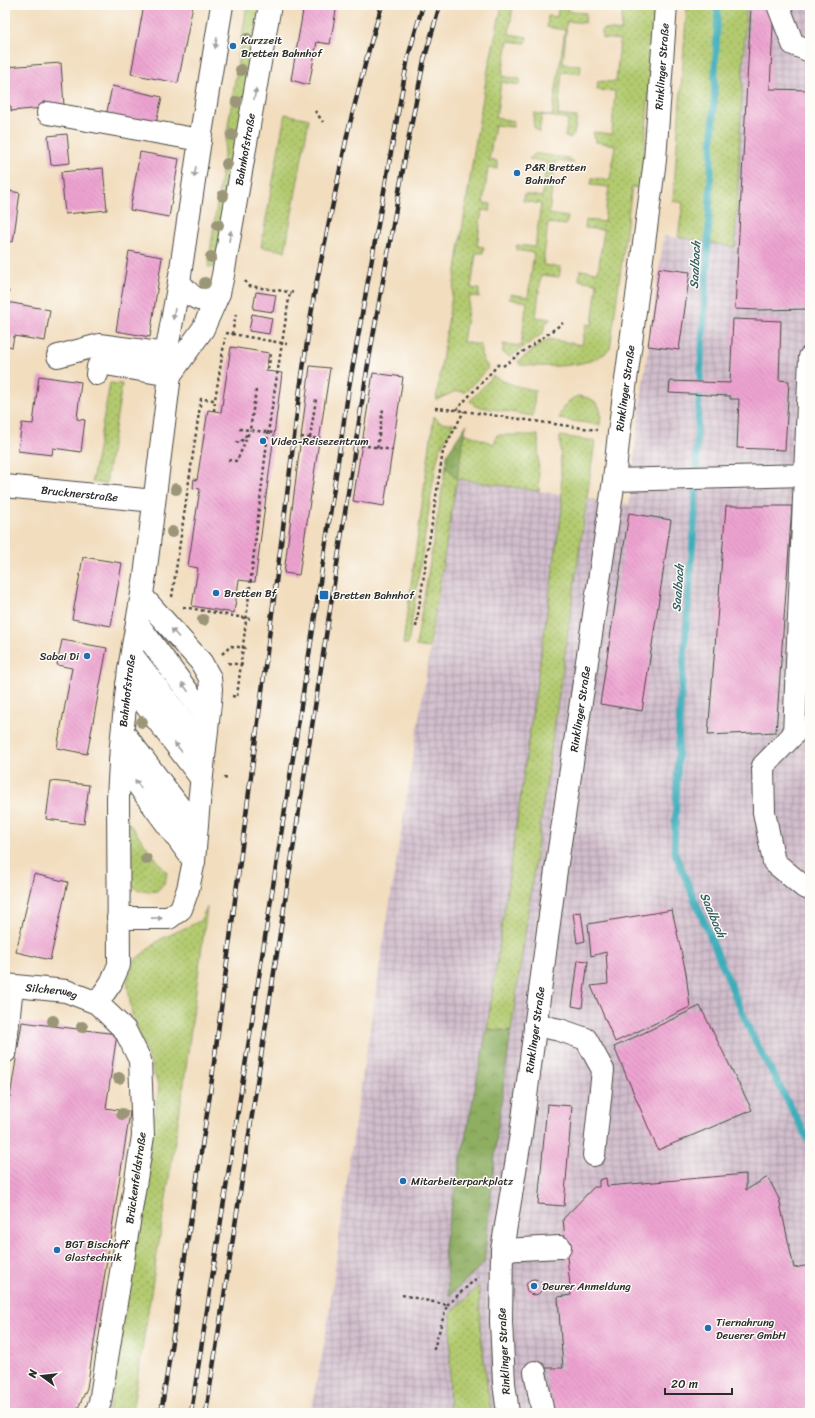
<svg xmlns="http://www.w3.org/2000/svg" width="815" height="1418" font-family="Sriracha,sans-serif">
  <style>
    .industrial { fill: url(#industrial-grid) }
    .grass { fill: url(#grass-dots); stroke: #6f7a4d }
    .forest { fill: url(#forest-crowns); stroke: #5c6c46 }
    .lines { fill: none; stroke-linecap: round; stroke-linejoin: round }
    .stream { stroke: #3eadba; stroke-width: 7 }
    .building { fill: url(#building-back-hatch) }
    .minor-casing { stroke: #494641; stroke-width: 24 }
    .path { stroke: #494641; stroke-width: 2.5; stroke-dasharray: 3 3; stroke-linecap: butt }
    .minor { stroke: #fff; stroke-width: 22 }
    .rail-casing { stroke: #2b2b2b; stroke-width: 4.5 }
    .rail { stroke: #fdfcf7; stroke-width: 3; stroke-dasharray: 9; stroke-linecap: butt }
    .tree { fill: #9b9678 }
    .oneway { fill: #a0a0a0 }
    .poi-dot { fill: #1f6fb2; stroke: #fdfcf7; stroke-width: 1.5 }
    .labels { text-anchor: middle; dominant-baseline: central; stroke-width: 3; stroke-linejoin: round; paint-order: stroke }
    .poi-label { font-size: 11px; fill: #2b2b2b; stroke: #fdfcf7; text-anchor: start }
    .street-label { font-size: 11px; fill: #2b2b2b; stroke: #fdfcf7 }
    .water-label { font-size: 12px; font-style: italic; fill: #335f64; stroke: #fdfcf7 }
  </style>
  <defs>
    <pattern id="industrial-grid" width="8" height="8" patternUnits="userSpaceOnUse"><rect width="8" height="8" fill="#d1bdcc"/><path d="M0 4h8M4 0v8" fill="none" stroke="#aa9aa6"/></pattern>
    <pattern id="grass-dots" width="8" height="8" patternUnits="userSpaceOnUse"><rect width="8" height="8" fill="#b3ca6f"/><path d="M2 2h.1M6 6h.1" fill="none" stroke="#92a45b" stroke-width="1.8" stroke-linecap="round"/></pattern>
    <pattern id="forest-crowns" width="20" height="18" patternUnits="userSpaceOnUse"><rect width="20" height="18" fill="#8eae62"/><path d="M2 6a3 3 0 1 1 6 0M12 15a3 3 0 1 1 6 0" fill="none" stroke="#748e51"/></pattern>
    <pattern id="building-back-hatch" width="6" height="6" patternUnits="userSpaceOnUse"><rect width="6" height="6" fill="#eda3d0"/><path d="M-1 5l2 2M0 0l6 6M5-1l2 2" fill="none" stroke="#cb8cb3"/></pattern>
  </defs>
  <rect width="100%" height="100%" fill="#fdfcf7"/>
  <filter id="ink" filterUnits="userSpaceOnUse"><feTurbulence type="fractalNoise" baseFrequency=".025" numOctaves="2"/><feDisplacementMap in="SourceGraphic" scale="8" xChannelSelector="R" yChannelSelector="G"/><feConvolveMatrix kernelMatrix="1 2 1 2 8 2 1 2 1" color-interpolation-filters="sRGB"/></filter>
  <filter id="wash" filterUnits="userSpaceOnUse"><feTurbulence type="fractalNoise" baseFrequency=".012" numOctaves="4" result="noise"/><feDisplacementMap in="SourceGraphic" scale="16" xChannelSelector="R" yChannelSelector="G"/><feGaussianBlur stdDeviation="0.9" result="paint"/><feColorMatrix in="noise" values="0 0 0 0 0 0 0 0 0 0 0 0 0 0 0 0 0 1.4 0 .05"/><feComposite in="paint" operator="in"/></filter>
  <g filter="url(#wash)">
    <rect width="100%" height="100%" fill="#f2ddbe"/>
    <path class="industrial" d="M746 5H810V1413H310L325 1341 356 1116 457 479 629 505 641 399 664 236 735 246Z"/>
    <g class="grass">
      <path d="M247 5H260L217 267H208L229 119Z"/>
      <path d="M502 5H513L509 34 527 37 526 43 508 41 502 76 520 79V85L501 82 496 118 514 121 513 127 495 125 489 160 497 161V169L488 168 483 203 491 204 490 211 482 210 477 246 484 247 483 253H476L471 288 479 289V297L470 296 463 342 481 345V355L488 368 465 392 456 391 436 400 475 146 487 74Z"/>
      <path d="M559 5H568L567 11 586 13 585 23 567 21 563 64 581 65 580 74 562 72 558 115 577 117 574 134 570 138 565 137 568 119 542 115 539 133C532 127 533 122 534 113L552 116 565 30 547 27 548 16 557 17Z"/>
      <path d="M623 5H655L644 158 640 188 632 187 610 349C590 369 547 367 520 365L518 361 520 360 548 339 582 345 586 324 592 325 597 283 579 280 580 270 598 272 604 230 585 228 586 220 604 222 609 187 591 185 592 178 610 180 615 145 596 142 593 132 612 134 615 91 597 90 598 81 616 82 620 40 602 38V29L621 31Z"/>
      <path d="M687 5H746L735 247 678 237 683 203 673 201Z"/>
      <path d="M285 114 309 119 285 251 261 247Z"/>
      <path d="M534 154H538L569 158 574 163 555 161 549 214 568 217 566 225 548 223 543 265 561 267 559 277 541 275 536 317 551 319 545 324 543 333 510 357 503 353V344L521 346 527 302 509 299 510 294 528 297 534 253 516 250 517 245 535 247 541 204 523 201 524 194 542 197 547 162 529 159Z"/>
      <path d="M493 376C507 384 520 387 535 390L533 416 475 406 470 401Z"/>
      <path d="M110 383 122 384 106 484 92 482Z"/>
      <path d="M578 396C597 398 603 406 600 425L559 419C561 407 567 401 578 396Z"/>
      <path d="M434 416 440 422 454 424 439 451 436 465 408 644H403Z"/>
      <path d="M464 433 494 444 497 435H538L539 491 457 479 429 648 416 646 446 466 457 478Z"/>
      <path d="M560 436 595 441 511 1031 487 1029 562 508Z"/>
      <path d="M124 817 167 873 165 882 157 891C144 893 135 891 128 879 125 874 124 826 124 817Z"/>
      <path d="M207 907 183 1090 132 1413H107L111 1403 159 1087 132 1014 127 981 135 960 159 940 200 921Z"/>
      <path d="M479 1286 481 1339 491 1413H449L451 1314Z"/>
    </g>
    <g class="forest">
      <path d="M467 424 464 433 457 479 446 466 447 454Z"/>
      <path d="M487 1029 511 1031 497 1134 484 1263 449 1296 444 1245Z"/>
    </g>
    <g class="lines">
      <path class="stream" d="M718 5 707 264 697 433 695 515 680 709 674 851 751 1033 810 1143"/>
    </g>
    <g id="blocks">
      <g class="building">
        <path d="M144 5H193L178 83 131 74Z"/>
        <path d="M304 5H337L330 44 317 42 309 85 291 80Z"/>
        <path d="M751 5H774L770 89 810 90V309L759 310 735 309Z"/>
        <path d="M61 63 64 106 11 111V106H5V67Z"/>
        <path d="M112 86 162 97 155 127 106 117Z"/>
        <path d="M67 134 70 163 51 165 48 136Z"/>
        <path d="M140 152 179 159 169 217 130 210Z"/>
        <path d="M103 168 107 210 65 214 61 172Z"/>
        <path d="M5 190 20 193 13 242 5 241Z"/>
        <path d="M129 251 162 257 150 337 116 331Z"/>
        <path d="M659 268 690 272 679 350 648 346Z"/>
        <path d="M5 290 9 291 7 302 50 310 45 341 14 336 12 347 5 345Z"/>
        <path d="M256 292 276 295 273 312 253 309Z"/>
        <path d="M252 314 272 318 269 334 249 331Z"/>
        <path d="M733 319 781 321 779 380 789 381 785 450 737 448 739 399H730V396L669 393 670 381 730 383Z"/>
        <path d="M231 347 269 353 266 371 282 373 255 582 239 580 234 613 192 606 198 568 188 566 200 489 193 488 194 479 197 480 208 410 221 412Z"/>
        <path d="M310 366 330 368 299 575 284 573Z"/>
        <path d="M373 373 403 377 384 506 353 501Z"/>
        <path d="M39 376 81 382 77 419 85 420 81 452 53 448 52 455 18 451 22 423 33 424Z"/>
        <path d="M726 506H792L776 732 708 735Z"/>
        <path d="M629 513 671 520 642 711 600 704Z"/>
        <path d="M83 557 122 563 111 626 72 619Z"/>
        <path d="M62 640 107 648 87 754 57 748 72 668 57 665Z"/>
        <path d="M51 781 89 785 84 824 46 819Z"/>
        <path d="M34 874 68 882 50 960 16 952Z"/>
        <path d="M672 910 686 973 690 1007 615 1042 591 986 608 984 606 952 591 956 588 924Z"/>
        <path d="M581 912 585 941 577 943 573 913Z"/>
        <path d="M578 960 588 961 582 1008 572 1006Z"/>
        <path d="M700 1006 752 1110 658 1150 614 1047Z"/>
        <path d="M22 1022 117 1034 106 1108 130 1112 87 1388 76 1413H5V1098L10 1097Z"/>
        <path d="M547 1104 572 1106 564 1206 538 1204Z"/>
        <path d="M746 1174V1190L768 1177 779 1199 794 1268 810 1265V1413H553L545 1368H563L558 1297 571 1295 563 1219 594 1187H599V1180L606 1178 607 1186Z"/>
        <circle cx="534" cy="1287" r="8"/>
      </g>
    </g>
  </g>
  <g filter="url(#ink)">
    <use href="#blocks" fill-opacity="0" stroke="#494641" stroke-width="1"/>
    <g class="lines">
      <defs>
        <g id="minor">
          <path d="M778 5 793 44 810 51"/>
          <path d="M48 113 200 140"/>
          <path d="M179 282C192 298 200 306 219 293"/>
          <path d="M58 356 99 345 166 354"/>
          <path d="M97 374 98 367 106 364 170 375"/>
          <path id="s1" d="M170 375 203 329 219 293 223 275 270 5"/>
          <path d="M805 475 794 734 763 766 764 812 774 862 804 887 810 889"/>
          <path d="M614 480 805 475 810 357"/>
          <path id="s2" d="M5 486 154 501"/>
          <path d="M137 623 208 719"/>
          <path d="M132 655 204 749"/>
          <path d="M127 684 145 704 201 778"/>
          <path d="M123 732 196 829"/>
          <path d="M120 761 130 774 194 861"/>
          <path d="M118 918H169L181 909 188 889 194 861 198 812 210 703 211 689 210 678 201 662 142 596"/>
          <path id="s3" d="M5 985 66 991 97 1003 125 1030 140 1060 143 1136 100 1402 96 1413"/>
          <path id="s4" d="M97 1003 111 983 119 965 118 798 121 745 129 669 145 576 170 375 166 354 179 282 200 140 222 5"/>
          <path d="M535 1025 560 1030 586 1039 603 1070 594 1155"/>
          <path d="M5 1052 12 986"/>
          <path d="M502 1250 560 1247"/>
          <path d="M535 1372 543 1413"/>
          <path id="s5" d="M508 1413 504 1383 501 1321 502 1250 521 1134 556 870 614 480 619 433 655 160 666 5"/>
        </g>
      </defs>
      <use href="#minor" class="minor-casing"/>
      <g class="path">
        <path d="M315 111 323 122"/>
        <path d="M245 281 249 286 296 293"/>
        <path d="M226 333 232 334 236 314"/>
        <path d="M232 334 287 344"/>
        <path d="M503 366 563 323"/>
        <path d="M268 369 271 354"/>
        <path d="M256 390 250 430 274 433"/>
        <path d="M435 408 456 410 597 430"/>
        <path d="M456 410 499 364"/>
        <path d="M214 411 215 400"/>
        <path d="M239 429 250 430"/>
        <path d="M301 437 320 439"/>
        <path d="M310 438 316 399"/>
        <path d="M236 442 240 443 247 434"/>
        <path d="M361 445 393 450"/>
        <path d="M377 448 383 409"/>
        <path d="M228 460 237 461 250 430"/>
        <path d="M172 597 201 399 215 400 225 338"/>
        <path d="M183 607 250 619"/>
        <path d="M416 627 443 451 464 411"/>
        <path d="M222 654 231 646 246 648"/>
        <path d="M228 663 244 665"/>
        <path d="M232 696 237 697 268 433 290 292"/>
        <path d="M224 778 230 779"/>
        <path d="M402 1295 447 1305 433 1352"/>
        <path d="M447 1305 479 1276"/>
      </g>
      <use href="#minor" class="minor"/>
      <defs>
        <g id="rail">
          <path d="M161 1413 210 1094 283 528 299 396 314 295 348 131 369 49 382 5"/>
          <path d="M191 1413 313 629 349 387 408 57 423 5"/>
          <path d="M206 1413 367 370 407 147 424 60 440 5"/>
        </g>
      </defs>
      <use href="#rail" class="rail-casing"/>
      <use href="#rail" class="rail"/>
    </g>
    <g class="tree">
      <circle cx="247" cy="39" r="6"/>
      <circle cx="241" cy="70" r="6"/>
      <circle cx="237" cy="102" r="6"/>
      <circle cx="232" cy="135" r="6"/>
      <circle cx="227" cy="164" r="6"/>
      <circle cx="223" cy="196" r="6"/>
      <circle cx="218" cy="225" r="6"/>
      <circle cx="211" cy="257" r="6"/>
      <circle cx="205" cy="283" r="6"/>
      <circle cx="176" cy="489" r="6"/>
      <circle cx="172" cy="532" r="6"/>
      <circle cx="203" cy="620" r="6"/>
      <circle cx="142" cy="722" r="6"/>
      <circle cx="146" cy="859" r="6"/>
      <circle cx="53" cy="1021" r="6"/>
      <circle cx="82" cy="1027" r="6"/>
      <circle cx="119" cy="1078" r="6"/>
      <circle cx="122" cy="1114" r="6"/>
    </g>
    <defs><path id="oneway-solid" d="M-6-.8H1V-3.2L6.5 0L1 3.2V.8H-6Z"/></defs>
    <g class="oneway">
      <use href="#oneway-solid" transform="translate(216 43) rotate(100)"/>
      <use href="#oneway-solid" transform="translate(255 94) rotate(-80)"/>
      <use href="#oneway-solid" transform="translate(195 172) rotate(98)"/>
      <use href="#oneway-solid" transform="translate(230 236) rotate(-80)"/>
      <use href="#oneway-solid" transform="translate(174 314) rotate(100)"/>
      <use href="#oneway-solid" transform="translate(175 633) rotate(-132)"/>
      <use href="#oneway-solid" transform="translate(185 687) rotate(-126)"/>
      <use href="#oneway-solid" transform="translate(178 747) rotate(-128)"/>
      <use href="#oneway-solid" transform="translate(138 784) rotate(-125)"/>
      <use href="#oneway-solid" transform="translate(157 918) rotate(-1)"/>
    </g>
  </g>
  <g class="poi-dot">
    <circle cx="233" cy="46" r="4"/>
    <circle cx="517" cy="173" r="4"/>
    <circle cx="263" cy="441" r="4"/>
    <circle cx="216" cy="593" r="4"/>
    <rect x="319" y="590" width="10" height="10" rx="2"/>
    <circle cx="87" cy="656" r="4"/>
    <circle cx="403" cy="1181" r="4"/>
    <circle cx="57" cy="1250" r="4"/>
    <circle cx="534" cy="1286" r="4"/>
    <circle cx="708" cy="1328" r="4"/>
  </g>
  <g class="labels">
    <g class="poi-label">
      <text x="241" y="40">Kurzzeit<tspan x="241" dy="13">Bretten Bahnhof</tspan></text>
      <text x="525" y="167">P&amp;R Bretten<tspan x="525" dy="13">Bahnhof</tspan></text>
      <text x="271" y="441">Video-Reisezentrum</text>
      <text x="224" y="593">Bretten Bf</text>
      <text x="333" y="595">Bretten Bahnhof</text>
      <text x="79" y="656" text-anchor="end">Sabai Di</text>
      <text x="411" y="1181">Mitarbeiterparkplatz</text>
      <text x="65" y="1244">BGT Bischoff<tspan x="65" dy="13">Glastechnik</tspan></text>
      <text x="542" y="1286">Deurer Anmeldung</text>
      <text x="716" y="1322">Tiernahrung<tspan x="716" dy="13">Deuerer GmbH</tspan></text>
    </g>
    <g class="street-label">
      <text stroke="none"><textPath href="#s5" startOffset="1358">Rinklinger Straße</textPath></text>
      <text stroke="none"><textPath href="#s1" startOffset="242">Bahnhofstraße</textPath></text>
      <text stroke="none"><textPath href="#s5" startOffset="1034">Rinklinger Straße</textPath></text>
      <text stroke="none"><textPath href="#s2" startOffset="75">Brucknerstraße</textPath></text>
      <text stroke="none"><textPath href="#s4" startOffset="319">Bahnhofstraße</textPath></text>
      <text stroke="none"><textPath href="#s5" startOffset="710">Rinklinger Straße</textPath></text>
      <text stroke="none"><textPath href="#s3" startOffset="47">Silcherweg</textPath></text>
      <text stroke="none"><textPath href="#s5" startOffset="386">Rinklinger Straße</textPath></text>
      <text transform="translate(136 1178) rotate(-82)">Brückenfeldstraße</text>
      <text transform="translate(504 1351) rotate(-93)">Rinklinger Straße</text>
    </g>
    <g class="water-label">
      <text transform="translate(695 265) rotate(-87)">Saalbach</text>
      <text transform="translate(678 588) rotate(-86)">Saalbach</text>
      <text transform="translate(713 915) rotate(67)">Saalbach</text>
    </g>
  </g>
  <rect width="815" height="1418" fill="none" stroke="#fdfcf7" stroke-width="20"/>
  <g transform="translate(42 1376) rotate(285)" stroke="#fdfcf7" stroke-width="3" paint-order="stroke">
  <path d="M0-3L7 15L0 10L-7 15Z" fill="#2b2b2b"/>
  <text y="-6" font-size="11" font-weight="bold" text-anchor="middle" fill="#2b2b2b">N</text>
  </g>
  <path d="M665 1388v6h67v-6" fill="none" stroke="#2b2b2b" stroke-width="2"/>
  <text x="671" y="1388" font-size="12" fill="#2b2b2b" stroke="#fdfcf7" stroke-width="3" paint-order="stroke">20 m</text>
</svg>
